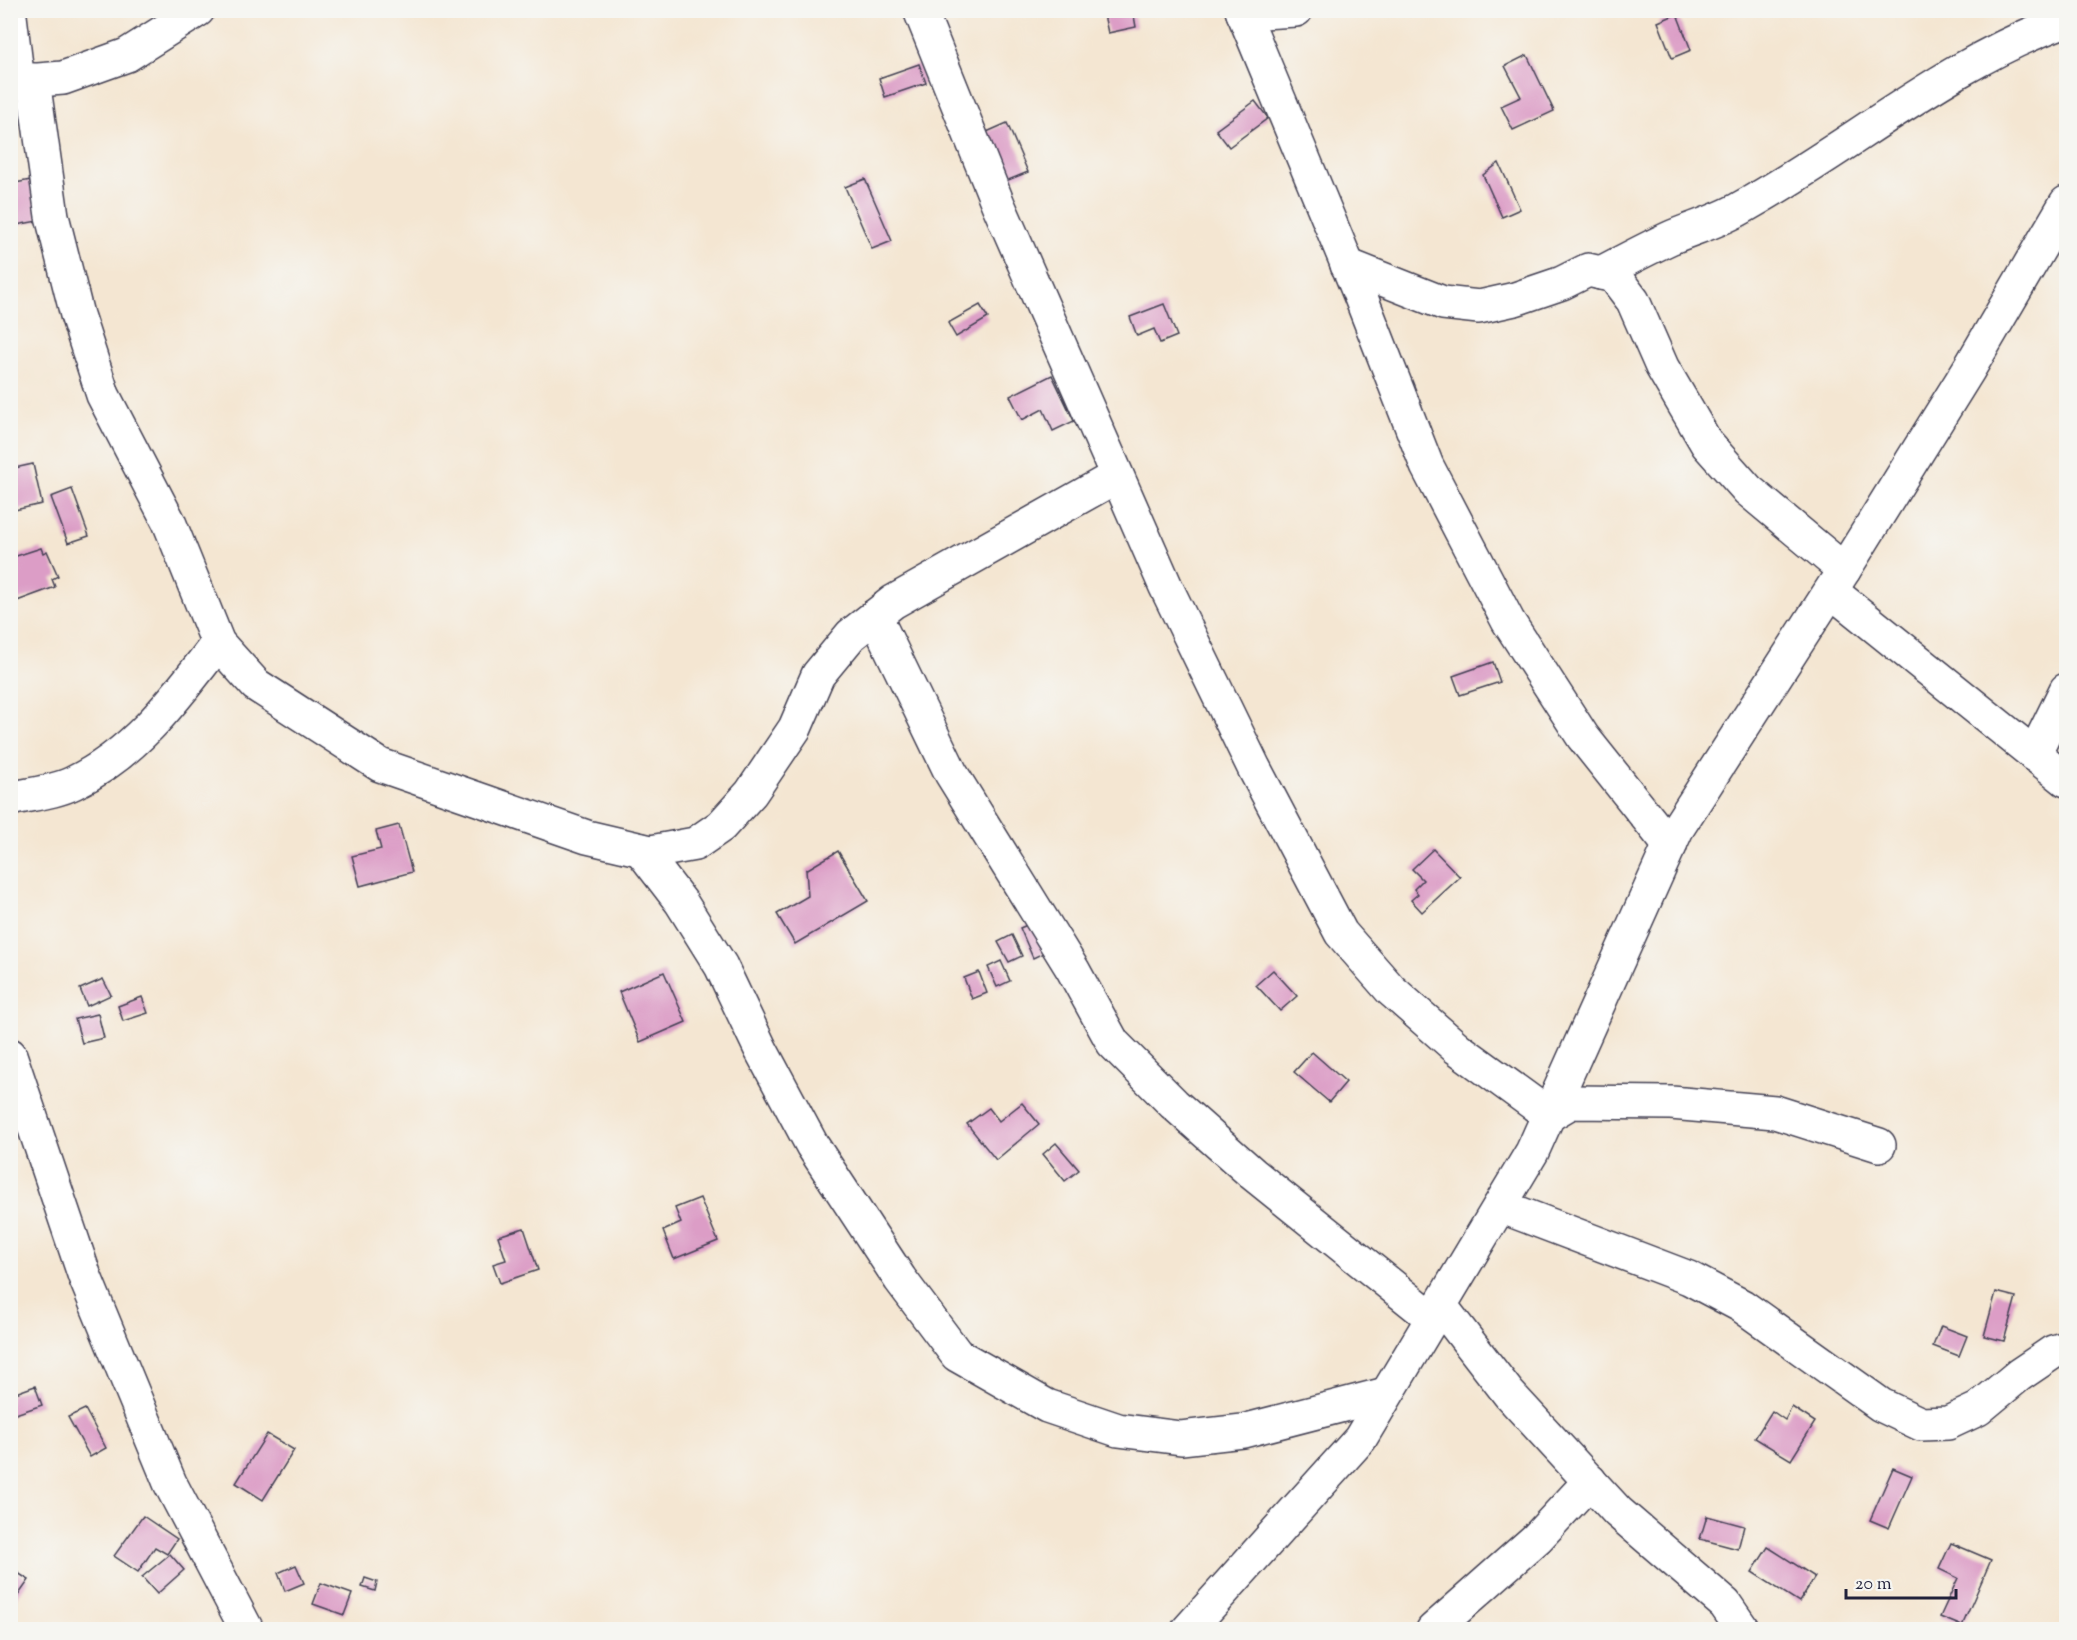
<svg xmlns="http://www.w3.org/2000/svg" width="2077" height="1640" font-family="'Sorts Mill Goudy',serif">
  <style>
    .building { fill: #dc9dc6 }
    .lines { fill: none; stroke-linecap: round; stroke-linejoin: round }
    .minor-casing { stroke: #423f52; stroke-width: 36 }
    .minor { stroke: #fff; stroke-width: 33 }
  </style>
  <rect width="100%" height="100%" fill="#f6f6f2"/>
  <filter id="ink" filterUnits="userSpaceOnUse"><feTurbulence type="fractalNoise" baseFrequency=".0167" numOctaves="2"/><feDisplacementMap in="SourceGraphic" scale="12" xChannelSelector="R" yChannelSelector="G"/><feConvolveMatrix kernelMatrix="1 2 1 2 8 2 1 2 1" color-interpolation-filters="sRGB"/></filter>
  <filter id="wash" filterUnits="userSpaceOnUse"><feTurbulence type="fractalNoise" baseFrequency=".008" numOctaves="4" result="noise"/><feDisplacementMap in="SourceGraphic" scale="24" xChannelSelector="R" yChannelSelector="G"/><feGaussianBlur stdDeviation="1.35" result="paint"/><feColorMatrix in="noise" values="0 0 0 0 0 0 0 0 0 0 0 0 0 0 0 0 0 1.4 0 .05"/><feComposite in="paint" operator="in"/></filter>
  <g filter="url(#wash)">
    <rect width="100%" height="100%" fill="#f4e6d2"/>
    <g id="blocks">
      <g class="building">
        <path d="M1103 10H1133L1136 27 1108 33Z"/>
        <path d="M1677 14 1691 50 1672 58 1658 22Z"/>
        <path d="M1527 55 1554 111 1513 130 1501 106 1521 97 1505 66Z"/>
        <path d="M919 64 926 83 885 97 879 78Z"/>
        <path d="M1255 101 1268 118 1229 147 1216 130Z"/>
        <path d="M1007 123 1028 172 1001 183 980 135Z"/>
        <path d="M1499 163 1520 209 1502 217 1483 175Z"/>
        <path d="M865 179 892 241 872 249 845 187Z"/>
        <path d="M31 180 38 221 16 225 10 184Z"/>
        <path d="M1164 304 1177 336 1160 343 1154 329 1137 336 1130 317Z"/>
        <path d="M980 305 988 318 956 337 948 323Z"/>
        <path d="M1052 375 1074 421 1053 431 1043 409 1022 420 1010 396Z"/>
        <path d="M33 464 42 504 10 511V469Z"/>
        <path d="M72 489 89 536 68 543 51 497Z"/>
        <path d="M41 548 43 553 47 551 58 576 52 579 55 587 17 601 10 589V558Z"/>
        <path d="M1493 662 1500 682 1460 695 1453 676Z"/>
        <path d="M399 825 412 872 360 886 352 856 381 849 376 831Z"/>
        <path d="M1433 849 1460 877 1422 912 1411 900 1418 894 1414 889 1423 880 1412 869Z"/>
        <path d="M838 851 868 901 795 944 777 914 808 896 806 870Z"/>
        <path d="M1039 920 1052 949 1033 958 1020 928Z"/>
        <path d="M1012 935 1022 956 1009 962 998 942Z"/>
        <path d="M1001 961 1010 981 997 987 988 967Z"/>
        <path d="M1273 970 1297 996 1280 1011 1256 985Z"/>
        <path d="M664 972 686 1022 640 1042 619 992Z"/>
        <path d="M979 972 987 993 972 999 964 978Z"/>
        <path d="M103 979 111 995 87 1006 80 989Z"/>
        <path d="M142 997 148 1013 123 1021 118 1006Z"/>
        <path d="M98 1014 104 1038 82 1043 75 1019Z"/>
        <path d="M1312 1052 1346 1082 1329 1102 1294 1072Z"/>
        <path d="M1022 1103 1039 1124 996 1160 967 1124 989 1108 999 1121Z"/>
        <path d="M1056 1143 1079 1170 1065 1181 1043 1154Z"/>
        <path d="M700 1198 718 1241 674 1259 663 1231 681 1223 675 1208Z"/>
        <path d="M524 1228 538 1270 500 1283 493 1264 506 1260 498 1236Z"/>
        <path d="M1996 1292 2016 1297 2004 1341 1984 1336Z"/>
        <path d="M1941 1326 1967 1336 1959 1356 1933 1346Z"/>
        <path d="M35 1386 42 1405 10 1416V1395Z"/>
        <path d="M1792 1407 1815 1422 1791 1460 1755 1438 1772 1411 1785 1420Z"/>
        <path d="M85 1409 106 1448 90 1457 68 1417Z"/>
        <path d="M267 1434 294 1450 263 1500 236 1483Z"/>
        <path d="M1893 1468 1912 1476 1889 1528 1870 1520Z"/>
        <path d="M143 1516 177 1539 167 1554 155 1547 138 1572 114 1556Z"/>
        <path d="M1707 1516 1744 1526 1738 1549 1700 1539Z"/>
        <path d="M1951 1543 1991 1560 1962 1626 1940 1617 1958 1578 1939 1569Z"/>
        <path d="M1768 1547 1815 1577 1799 1602 1752 1572Z"/>
        <path d="M170 1554 184 1570 157 1594 142 1577Z"/>
        <path d="M296 1565 304 1583 285 1591 278 1573Z"/>
        <path d="M10 1568 29 1580 15 1600 10 1597Z"/>
        <path d="M365 1578 377 1582 375 1591 362 1587Z"/>
        <path d="M321 1583 352 1594 344 1615 313 1604Z"/>
      </g>
    </g>
  </g>
  <g filter="url(#ink)">
    <use href="#blocks" fill-opacity="0" stroke="#423f52" stroke-width="1.5"/>
    <g class="lines">
      <defs>
        <g id="minor">
          <path d="M920 10 998 204 1166 587 1254 768 1341 933 1391 990 1457 1048 1549 1115 1571 1102 1671 1103 1775 1112 1879 1145"/>
          <path d="M1242 10 1360 295 1427 466 1508 621 1583 737 1670 846"/>
          <path d="M1243 13 1296 10"/>
          <path d="M10 16 18 82"/>
          <path d="M33 80 52 216 77 315 103 395 169 522 218 643 256 685 380 765 587 837 651 852 695 844 721 826 751 793 795 728 818 675 851 635 893 602 1117 476"/>
          <path d="M13 82 63 78 127 55 198 10"/>
          <path d="M1347 265 1443 303 1479 307 1515 299 1562 283 1588 270 1614 276 1633 301 1662 367 1707 444 1748 490 1844 570"/>
          <path d="M1601 273C1624 261 1646 249 1670 238 1693 228 1719 221 1741 208 1851 147 1947 63 2066 20"/>
          <path d="M1831 591 2066 780"/>
          <path d="M875 616 951 773 1073 970 1113 1043 1174 1104 1253 1174 1432 1318"/>
          <path d="M2034 755 2066 690"/>
          <path d="M10 799C30 794 55 792 73 783 136 753 177 696 218 643"/>
          <path d="M641 850 681 902 721 966 761 1050 812 1145 900 1279 957 1355 1047 1406 1118 1430 1181 1438 1243 1431 1386 1394"/>
          <path d="M10 1055 85 1277 170 1483 247 1630"/>
          <path d="M1500 1206 1689 1278 1742 1306 1881 1405 1921 1424 1948 1423 1978 1409 2019 1375 2053 1352 2066 1348"/>
          <path d="M1440 1305 1509 1394 1618 1512 1725 1604 1743 1630"/>
          <path d="M1188 1630 1360 1439 1532 1152 1677 829 1844 570 1969 369 2066 203"/>
          <path d="M1433 1630 1537 1538 1590 1481"/>
        </g>
      </defs>
      <use href="#minor" class="minor-casing"/>
      <use href="#minor" class="minor"/>
    </g>
  </g>
  <rect width="2077" height="1640" fill="none" stroke="#f6f6f2" stroke-width="36"/>
  <path d="M1846 1589v9h110v-9" fill="none" stroke="#22223b" stroke-width="3"/>
  <text x="1855" y="1589" font-size="18" fill="#22223b" stroke="#f6f6f2" stroke-width="4.5" paint-order="stroke">20 m</text>
</svg>
